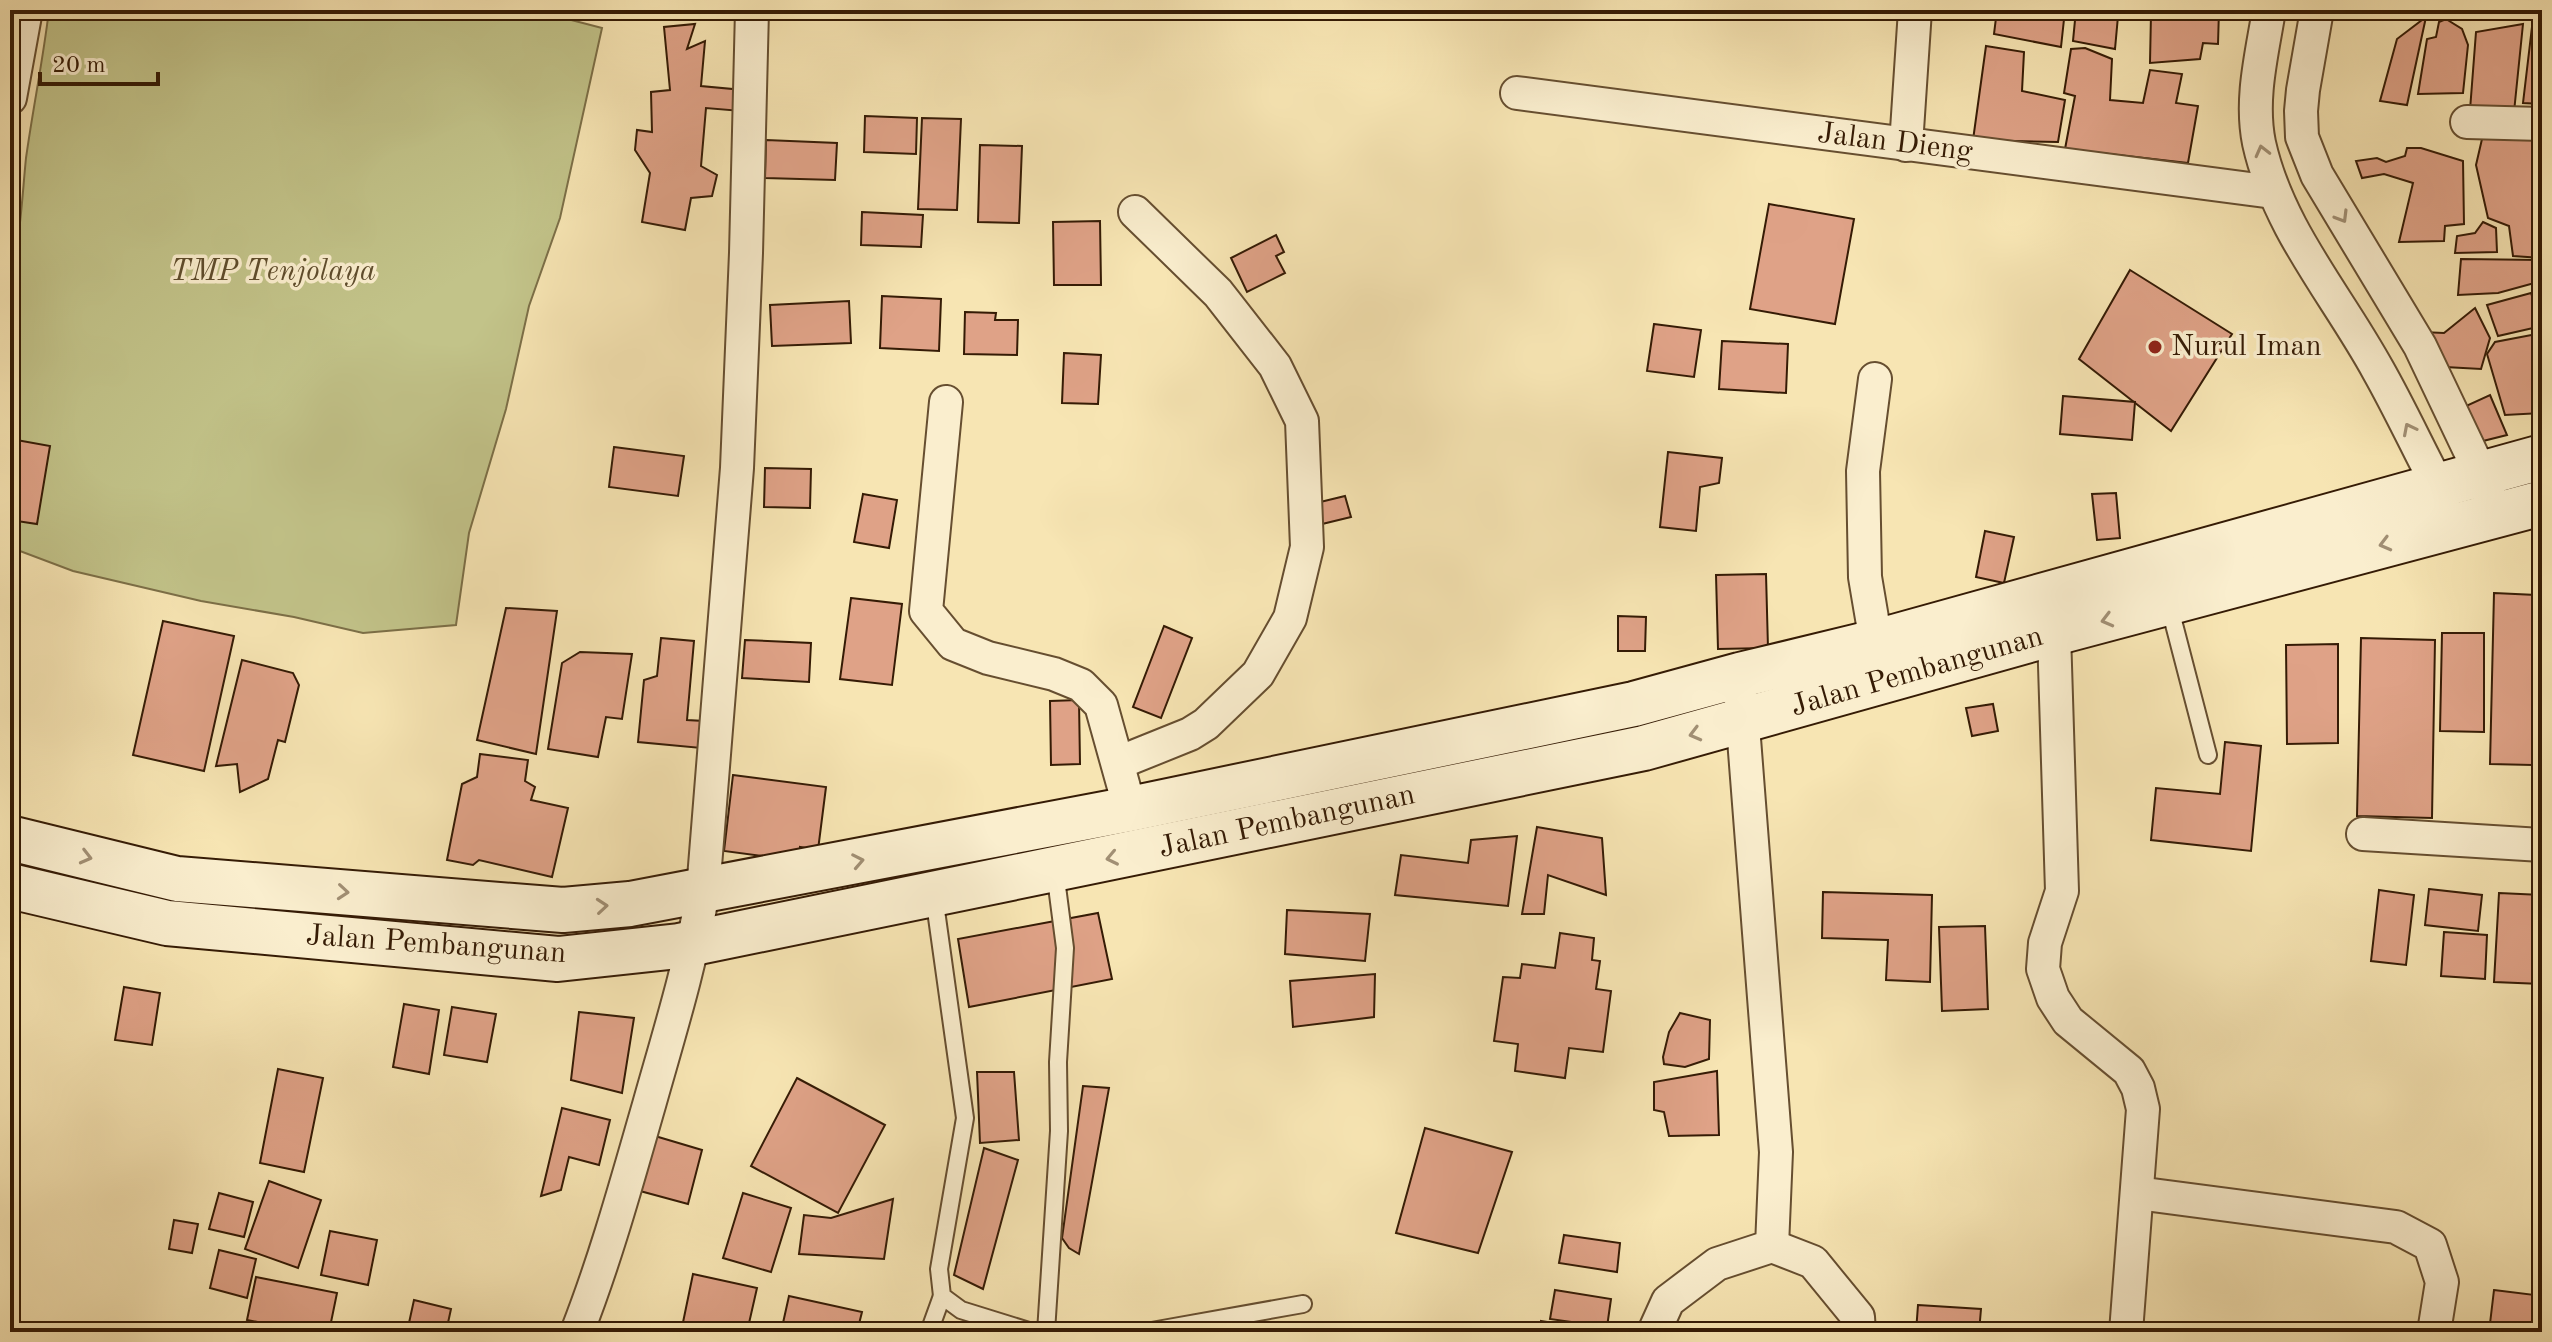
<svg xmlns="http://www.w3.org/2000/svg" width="2552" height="1342" font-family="'Old Standard TT',serif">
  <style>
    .green { fill: #c2c389; stroke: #7c6f47; stroke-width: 2 }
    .building { fill: #dfa287; stroke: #351b05; stroke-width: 2 }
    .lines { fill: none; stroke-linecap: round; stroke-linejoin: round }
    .service-casing { stroke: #664e30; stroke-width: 20 }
    .minor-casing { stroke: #664e30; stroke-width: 36 }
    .secondary-casing { stroke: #351b05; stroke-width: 48 }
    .service { stroke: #faeece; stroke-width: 16 }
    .minor { stroke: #faeece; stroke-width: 32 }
    .secondary { stroke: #faeece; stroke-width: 44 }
    .oneway { stroke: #a18f74 }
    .poi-dot { fill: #8f2418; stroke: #faeece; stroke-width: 3 }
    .labels { text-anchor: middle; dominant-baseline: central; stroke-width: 7; stroke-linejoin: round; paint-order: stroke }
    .street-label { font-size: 30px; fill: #351b05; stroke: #faeece }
    .park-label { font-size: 30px; font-style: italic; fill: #5f4d2d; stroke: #faeece }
    .poi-label { font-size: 30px; fill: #351b05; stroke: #faeece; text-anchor: start }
  </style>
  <rect width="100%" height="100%" fill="#f7e5b3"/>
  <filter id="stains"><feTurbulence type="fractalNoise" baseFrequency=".0025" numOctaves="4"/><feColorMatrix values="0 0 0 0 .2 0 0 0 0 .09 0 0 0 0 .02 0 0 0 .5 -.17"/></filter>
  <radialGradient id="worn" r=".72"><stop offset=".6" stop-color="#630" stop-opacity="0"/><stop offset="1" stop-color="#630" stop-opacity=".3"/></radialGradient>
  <path class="green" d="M49 10H533L602 28 560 218 529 306 506 409 469 533 456 625 363 633 294 617 201 601 73 571 20 551 10 550V275C21 237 22 197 26 158 33 108 43 60 49 10Z"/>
  <g class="building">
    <path d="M1997 10H2065L2061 47 1994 34Z"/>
    <path d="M2076 10H2105L2118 16 2115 49 2073 41Z"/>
    <path d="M2120 10H2219L2218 44 2203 43 2200 59 2150 63 2151 14Z"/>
    <path d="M2534 10H2542V104L2523 103Z"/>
    <path d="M2426 17 2407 105 2380 101 2397 39Z"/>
    <path d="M2446 19 2462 29 2468 45 2463 93 2418 94 2427 39 2436 37 2439 22Z"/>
    <path d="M695 24 687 49 705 41 701 86 743 90 741 111 706 108 701 166 717 175 712 196 691 198 685 230 642 222 650 173 635 150 637 130 652 132 651 92 670 90 664 27Z"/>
    <path d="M2523 24 2514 112 2470 110 2476 32Z"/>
    <path d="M1986 46 2024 52 2022 91 2065 100 2058 142 1973 140Z"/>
    <path d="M2085 48 2112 59 2110 100 2143 103 2150 70 2182 74 2176 103 2198 106 2188 163 2065 149 2075 96 2064 93 2071 49Z"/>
    <path d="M865 116 917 118 916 154 864 152Z"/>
    <path d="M922 118 961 119 957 210 918 209Z"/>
    <path d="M2485 126 2542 130V258L2513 256 2509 226 2488 218 2476 165Z"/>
    <path d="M766 140 837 143 835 180 765 178Z"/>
    <path d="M980 145 1022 146 1019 223 978 222Z"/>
    <path d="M2407 148H2421L2463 161 2464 224 2445 226 2444 241 2399 242 2413 183 2384 174 2362 178 2356 161 2377 158 2386 162 2405 156Z"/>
    <path d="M1769 204 1854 219 1835 324 1750 309Z"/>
    <path d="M862 212 923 215 921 247 861 245Z"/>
    <path d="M1100 221 1101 285H1054L1053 222Z"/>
    <path d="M2483 222 2496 228 2497 252 2455 253 2457 236 2475 233Z"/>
    <path d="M1276 235 1284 252 1276 256 1285 273 1247 292 1231 258Z"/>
    <path d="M2461 259 2542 260V301L2538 282 2498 293 2458 295Z"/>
    <path d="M2130 270 2232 334 2171 431 2079 359Z"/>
    <path d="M2531 293 2542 326 2498 336 2487 305Z"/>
    <path d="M882 296 941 299 939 351 880 348Z"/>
    <path d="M849 301 851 343 772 346 770 305Z"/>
    <path d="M2475 308 2490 338 2481 369 2445 367 2423 332 2444 333Z"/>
    <path d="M965 312 996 313 995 320H1018L1017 355 964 354Z"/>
    <path d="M1654 324 1701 330 1694 377 1647 371Z"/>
    <path d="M2542 333V413L2505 415 2487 354 2495 342Z"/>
    <path d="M1722 341 1788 344 1786 393 1719 389Z"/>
    <path d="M1064 353 1101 355 1098 404 1062 403Z"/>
    <path d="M2490 395 2507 435 2475 443 2466 406Z"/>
    <path d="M2063 396 2135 402 2132 440 2060 434Z"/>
    <path d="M11 439 50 446 37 524 10 520Z"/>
    <path d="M614 447 684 456 678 496 609 487Z"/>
    <path d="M1668 452 1722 458 1719 483 1700 487 1696 531 1660 527Z"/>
    <path d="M765 468 811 469 810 508 764 507Z"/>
    <path d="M2116 493 2120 538 2097 540 2092 494Z"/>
    <path d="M863 494 897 500 889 548 854 542Z"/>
    <path d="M1345 496 1351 517 1318 525 1312 504Z"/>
    <path d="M1985 531 2014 537 2004 583 1976 577Z"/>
    <path d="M1766 574 1768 648 1718 649 1716 575Z"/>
    <path d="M2494 593 2536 595 2532 765 2490 764Z"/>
    <path d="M851 598 902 604 892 685 840 679Z"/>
    <path d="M506 608 557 611 536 754 477 740Z"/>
    <path d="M1618 616 1646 617 1645 651H1618Z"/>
    <path d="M163 621 234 636 204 771 133 755Z"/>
    <path d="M1164 626 1192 638 1161 718 1133 707Z"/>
    <path d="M2442 633H2484V732L2440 731Z"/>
    <path d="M661 638 694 641 687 720 704 721 701 748 638 742 644 680 657 676Z"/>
    <path d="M2361 638 2435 640 2432 818 2357 816Z"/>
    <path d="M745 640 811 643 809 682 742 678Z"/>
    <path d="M2338 644V743L2287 744 2286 645Z"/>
    <path d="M580 652 632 654 622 719 606 717 598 757 548 749 562 663Z"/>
    <path d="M242 660 293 673 299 685 285 742 278 740 268 779 240 792 237 764 216 766Z"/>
    <path d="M1079 700 1080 764 1051 765 1050 701Z"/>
    <path d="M1993 704 1998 731 1972 736 1966 708Z"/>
    <path d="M2225 742 2261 746 2251 851 2151 840 2156 788 2220 794Z"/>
    <path d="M480 754 528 760 525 781 535 787 531 800 568 808 552 877 479 860 473 865 447 860 462 784 477 777Z"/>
    <path d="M733 775 826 787 818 850 800 847 799 861 724 851Z"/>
    <path d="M1537 827 1602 838 1606 895 1548 875 1544 914H1522Z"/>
    <path d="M1517 836 1508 906 1395 895 1401 855 1468 863 1471 840Z"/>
    <path d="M2429 889 2482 895 2478 931 2425 925Z"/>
    <path d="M2379 890 2414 895 2406 965 2371 961Z"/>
    <path d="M1823 892 1932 895 1930 982 1886 980 1888 940 1822 938Z"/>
    <path d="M2499 893 2542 895V984L2494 982Z"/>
    <path d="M1287 910 1370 914 1365 961 1285 954Z"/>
    <path d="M1098 913 1112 979 969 1007 958 939Z"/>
    <path d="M1985 926 1988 1009 1942 1011 1939 927Z"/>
    <path d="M2444 932 2487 935 2485 979 2441 976Z"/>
    <path d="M1560 933 1594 938 1592 960 1600 961 1596 989 1611 991 1603 1052 1569 1048 1565 1078 1515 1071 1518 1044 1494 1041 1503 977 1520 978 1522 964 1555 968Z"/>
    <path d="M1375 974 1374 1017 1293 1027 1290 981Z"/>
    <path d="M124 987 160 993 152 1045 115 1040Z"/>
    <path d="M404 1004 439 1010 429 1074 393 1067Z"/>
    <path d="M452 1007 496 1014 487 1062 444 1055Z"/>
    <path d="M579 1012 634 1018 622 1093 571 1080Z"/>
    <path d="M1680 1013 1710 1020 1709 1059 1685 1067 1664 1064 1663 1057 1669 1032Z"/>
    <path d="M278 1069 323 1078 304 1172 260 1163Z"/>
    <path d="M1717 1071 1719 1135 1669 1136 1664 1112 1654 1110V1082Z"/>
    <path d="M977 1072H1014L1019 1140 980 1143Z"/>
    <path d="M797 1078 885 1125 838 1213 751 1166Z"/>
    <path d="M1083 1086 1109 1088 1079 1254 1069 1248 1062 1238Z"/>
    <path d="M562 1108 610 1120 599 1165 569 1157 561 1190 541 1196Z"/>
    <path d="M1425 1128 1512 1152 1478 1253 1396 1233Z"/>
    <path d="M655 1136 702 1150 688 1204 640 1191Z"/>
    <path d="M984 1148 1018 1160 983 1289 954 1275Z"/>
    <path d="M269 1181 321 1200 298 1268 245 1249Z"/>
    <path d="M219 1193 253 1202 244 1237 209 1229Z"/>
    <path d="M743 1193 791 1208 771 1272 723 1258Z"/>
    <path d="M893 1199 884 1259 799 1254 804 1215 831 1218Z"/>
    <path d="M174 1220 198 1224 192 1253 169 1249Z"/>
    <path d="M330 1231 377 1240 368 1285 321 1275Z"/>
    <path d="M1564 1235 1620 1243 1617 1272 1559 1263Z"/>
    <path d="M219 1250 256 1259 247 1298 210 1288Z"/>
    <path d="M693 1274 757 1288 747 1332H681Z"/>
    <path d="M256 1277 337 1293 329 1332H308L247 1320Z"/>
    <path d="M1555 1290 1611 1299 1607 1327 1550 1319Z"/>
    <path d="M2494 1290 2535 1295 2531 1332H2489Z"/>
    <path d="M789 1296 862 1312 857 1332H781Z"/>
    <path d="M414 1300 451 1309 446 1332H407Z"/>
    <path d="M1918 1305 1981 1309 1979 1332H1916Z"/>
    <path d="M1541 1321 1598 1330V1332H1539Z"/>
  </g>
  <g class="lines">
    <defs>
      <g id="service">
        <path d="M2169 605 2208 755"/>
        <path d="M934 896 965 1118 939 1269 942 1296 961 1310 1032 1332"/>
        <path d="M929 1332 942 1296"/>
        <path d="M1046 1332 1059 1131 1058 1062 1065 948 1055 871"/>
        <path d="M1146 1332 1303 1304"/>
      </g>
      <g id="minor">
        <path d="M2269 10C2262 54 2250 99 2259 143 2278 229 2337 295 2378 370 2399 407 2417 446 2437 484L2443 505"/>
        <path d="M2317 10 2303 90 2301 111 2302 137 2317 175 2420 346 2481 474 2489 495"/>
        <path d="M1517 93 2273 192"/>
        <path d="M10 98 26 10"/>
        <path d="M2467 122 2542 124"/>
        <path d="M1906 145 1915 10"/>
        <path d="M1875 379 1863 471 1865 577 1876 642"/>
        <path d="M946 402 926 611 953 644 988 658 1054 674 1081 685 1101 705 1130 809"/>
        <path d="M2054 633 2062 891 2045 943 2043 969 2053 998 2068 1021 2129 1071 2138 1088 2143 1109 2126 1332"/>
        <path d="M1118 763 1190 734 1206 724 1258 674 1290 618 1307 547 1302 421 1275 366 1218 293 1135 212"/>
        <path d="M2363 834 2542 845"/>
        <path d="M2137 1193 2396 1227 2430 1245 2442 1282 2434 1332"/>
        <path d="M1772 1246 1813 1262 1858 1317 1859 1332"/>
        <path d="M577 1332C606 1258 627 1181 649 1105 669 1034 691 964 703 891L737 468 746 253 752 10"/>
        <path d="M1654 1332 1668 1301 1717 1264 1772 1246 1776 1152 1741 700"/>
      </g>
      <g id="secondary">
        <path d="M10 838 177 879 563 910 630 904 1130 809 1634 704 1740 675 1876 642 2542 457"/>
        <path d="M10 886 167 923 558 959 679 946 1644 748 2054 633 2542 503"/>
      </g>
    </defs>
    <use href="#service" class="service-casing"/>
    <use href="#minor" class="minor-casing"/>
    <use href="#secondary" class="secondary-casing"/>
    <use href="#service" class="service"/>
    <use href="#minor" class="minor"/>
    <use href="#secondary" class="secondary"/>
  </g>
  <defs><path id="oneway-chevron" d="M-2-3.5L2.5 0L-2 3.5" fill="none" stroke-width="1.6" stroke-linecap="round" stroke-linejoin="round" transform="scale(2)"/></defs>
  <g class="oneway">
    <use href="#oneway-chevron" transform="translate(2262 151) rotate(-104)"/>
    <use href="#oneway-chevron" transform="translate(2342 217) rotate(59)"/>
    <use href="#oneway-chevron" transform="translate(2409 429) rotate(-117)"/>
    <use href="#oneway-chevron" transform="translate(2385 544) rotate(165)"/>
    <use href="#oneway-chevron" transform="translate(2107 620) rotate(165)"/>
    <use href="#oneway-chevron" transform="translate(1695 734) rotate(165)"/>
    <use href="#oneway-chevron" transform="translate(86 857) rotate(14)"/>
    <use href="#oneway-chevron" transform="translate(1112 858) rotate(168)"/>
    <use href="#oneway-chevron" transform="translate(858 861) rotate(-11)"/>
    <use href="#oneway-chevron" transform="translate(343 892) rotate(5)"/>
    <use href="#oneway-chevron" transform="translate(602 906) rotate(-5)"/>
  </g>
  <circle class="poi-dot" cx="2155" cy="347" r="8"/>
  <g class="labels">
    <g class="street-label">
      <text transform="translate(1895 143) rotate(7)">Jalan Dieng</text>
      <text transform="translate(1917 672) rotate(-16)">Jalan Pembangunan</text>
      <text transform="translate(1287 822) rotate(-12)">Jalan Pembangunan</text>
      <text transform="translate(436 945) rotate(4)">Jalan Pembangunan</text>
    </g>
    <g class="park-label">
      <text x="273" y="272">TMP Tenjolaya</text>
    </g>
    <g class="poi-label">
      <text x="2171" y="347">Nurul Iman</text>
    </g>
  </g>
  <rect width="2552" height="1342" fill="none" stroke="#f7e5b3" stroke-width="40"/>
  <rect x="12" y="12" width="2528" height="1318" fill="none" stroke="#351b05" stroke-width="4"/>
  <rect x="20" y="20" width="2512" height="1302" fill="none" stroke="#351b05" stroke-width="2"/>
  <path d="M40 72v12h118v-12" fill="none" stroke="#351b05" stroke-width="4"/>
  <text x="52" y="72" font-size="24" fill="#351b05" stroke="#faeece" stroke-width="6" paint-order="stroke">20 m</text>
  <rect width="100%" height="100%" filter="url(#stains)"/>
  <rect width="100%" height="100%" fill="url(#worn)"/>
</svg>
